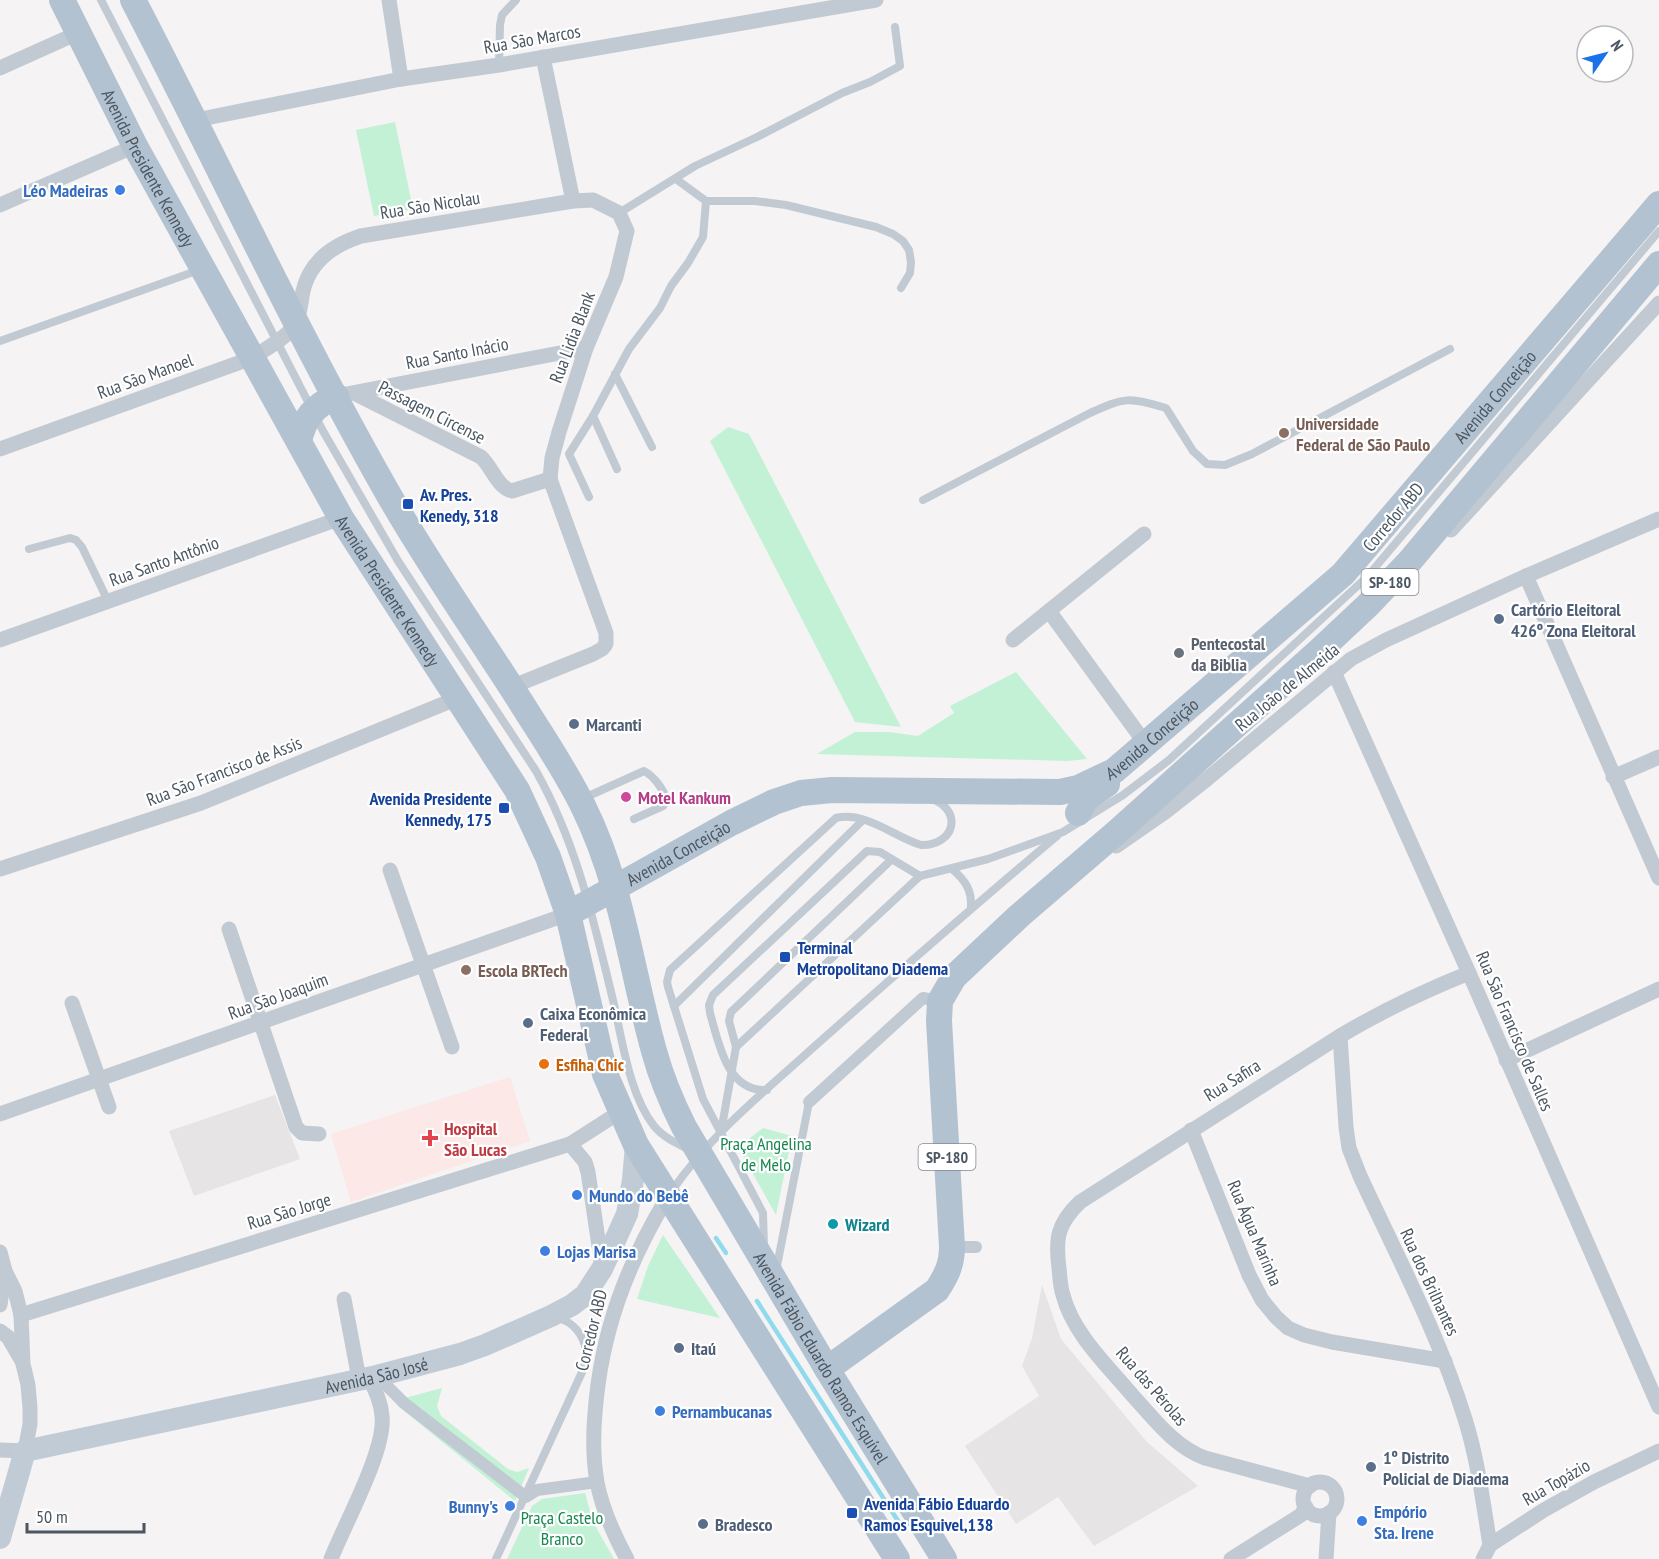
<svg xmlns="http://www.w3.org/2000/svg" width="1659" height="1559" font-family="'PT Sans Narrow',sans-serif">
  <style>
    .education { fill: #e6e4e5 }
    .medical { fill: #fce8e6 }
    .green { fill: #c3f1d5 }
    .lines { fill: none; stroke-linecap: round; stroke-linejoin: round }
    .stream { stroke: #90daee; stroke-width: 4.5 }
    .service { stroke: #c1cad2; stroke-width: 8 }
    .pedestrian { stroke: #c1cad2; stroke-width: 12 }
    .minor { stroke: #c1cad2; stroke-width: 15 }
    .secondary { stroke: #c1cbd6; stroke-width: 22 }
    .primary { stroke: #b3c2d1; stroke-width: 26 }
    .shop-dot { fill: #3f7fe0; stroke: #fff; stroke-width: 2 }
    .education-dot { fill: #8d6e63; stroke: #fff; stroke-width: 2 }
    .transit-dot { fill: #1a4fb4; stroke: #fff; stroke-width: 2 }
    .service-dot { fill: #5c6f8a; stroke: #fff; stroke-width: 2 }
    .worship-dot { fill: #6b7280; stroke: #fff; stroke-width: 2 }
    .hotel-dot { fill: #d1479c; stroke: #fff; stroke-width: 2 }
    .food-dot { fill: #e8710a; stroke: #fff; stroke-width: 2 }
    .health-dot { fill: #e0444e; stroke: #fff; stroke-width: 2 }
    .culture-dot { fill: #0f9aa8; stroke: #fff; stroke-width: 2 }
    .labels { text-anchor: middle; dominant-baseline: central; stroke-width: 4.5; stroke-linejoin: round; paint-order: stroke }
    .shield { fill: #fff; stroke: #808990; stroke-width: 1.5 }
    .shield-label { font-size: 16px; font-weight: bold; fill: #4a5661 }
    .street-label { font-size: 18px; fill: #4a5661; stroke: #fff }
    .shop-label { font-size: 18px; font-weight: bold; fill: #366cbe; stroke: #fff; text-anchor: start }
    .education-label { font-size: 18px; font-weight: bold; fill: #785e54; stroke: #fff; text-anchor: start }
    .transit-label { font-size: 18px; font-weight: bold; fill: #164399; stroke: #fff; text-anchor: start }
    .service-label { font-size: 18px; font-weight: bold; fill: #4e5e75; stroke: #fff; text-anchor: start }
    .worship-label { font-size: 18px; font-weight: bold; fill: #5b616d; stroke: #fff; text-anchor: start }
    .hotel-label { font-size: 18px; font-weight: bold; fill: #b23c85; stroke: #fff; text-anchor: start }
    .food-label { font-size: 18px; font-weight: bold; fill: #c56008; stroke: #fff; text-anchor: start }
    .health-label { font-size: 18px; font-weight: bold; fill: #be3a42; stroke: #fff; text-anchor: start }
    .park-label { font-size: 18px; fill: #17864f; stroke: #fff }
    .culture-label { font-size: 18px; font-weight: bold; fill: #0d838f; stroke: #fff; text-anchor: start }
  </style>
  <rect width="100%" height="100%" fill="#f5f3f3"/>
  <g class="education">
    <path d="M275 1095 300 1159 194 1196 169 1131Z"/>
    <path d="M1042 1285 1061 1339 1147 1442 1198 1486 1094 1546 1058 1497 1016 1524 965 1446 1039 1396 1022 1366 1032 1338Z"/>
  </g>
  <path class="medical" d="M510 1077 530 1141 351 1202 331 1134Z"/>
  <g class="green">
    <path d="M395 122 413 209 374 216 356 130Z"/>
    <path d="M728 427 749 434 901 727 855 722 710 441Z"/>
    <path d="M1016 672 1087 759 1067 761 817 754 855 732H889L918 736 954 713 950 706Z"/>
    <path d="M763 1128 792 1136 776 1215 738 1147Z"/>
    <path d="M663 1235 720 1318 637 1299 648 1266Z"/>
    <path d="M442 1388 437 1406 441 1416 508 1469 517 1472 529 1468 515 1501 398 1406 405 1398Z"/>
    <path d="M585 1493 593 1522 614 1559H507L532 1506 542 1499Z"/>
  </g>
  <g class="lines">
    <g class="stream">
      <path d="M716 1238 726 1253"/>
      <path d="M757 1301 900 1524"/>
    </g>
    <g class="service">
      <path d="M101 0 323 431 398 561 536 771C576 842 593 918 612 996 622 1036 628 1093 654 1126 663 1137 676 1143 688 1149"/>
      <path d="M499 65 500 25 502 15 516 0"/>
      <path d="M676 179 706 201H755L786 205 876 227 893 234 903 241 909 250 911 262 910 273 901 288"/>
      <path d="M619 213 695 166 757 137 842 93 870 82 900 66 895 27"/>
      <path d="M0 341 199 270"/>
      <path d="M615 374 652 447"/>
      <path d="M593 416 617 469"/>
      <path d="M589 497 569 454 593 416 629 349 660 308 671 286 688 263 703 237 706 201"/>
      <path d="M923 500 1090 413C1125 397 1128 397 1166 408L1193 451 1207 464 1225 465 1252 454 1450 349"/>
      <path d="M29 549 70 538 76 540 82 547 108 601"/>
      <path d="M584 798 644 771C654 776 664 790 667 801L663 806 634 819"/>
      <path d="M952 869C965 880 972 890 971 907"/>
      <path d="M920 876 988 859 1063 832 1123 795 1169 760 1367 577 1659 231"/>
      <path d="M674 1006 863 820"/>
      <path d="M736 1047 920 876"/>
      <path d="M767 1090C727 1092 719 1044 710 1013L709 1005 713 995 867 851 880 852 920 876"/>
      <path d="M721 1132 736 1047 729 1021 731 1012 891 860"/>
      <path d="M671 1192C710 1135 765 1091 815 1046 895 975 975 905 1057 836"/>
      <path d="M764 1247 763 1213 703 1099 668 987 667 982 670 970 836 818C866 811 894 837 921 845 954 846 964 811 932 799"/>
      <path d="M776 1271 809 1102"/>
      <path d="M496 1559 583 1370C584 1364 588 1356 586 1350 583 1334 573 1322 558 1318"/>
    </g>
    <g class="pedestrian">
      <path d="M809 1102 923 998 940 1001"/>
      <path d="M952 1247H976"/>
      <path d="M377 1376 404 1403 526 1497 537 1490 597 1482"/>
    </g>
    <g class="minor">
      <path d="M389 0 401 79"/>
      <path d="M543 57 573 201"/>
      <path d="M0 68 78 33"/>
      <path d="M196 120 401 79 499 65 876 0"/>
      <path d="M0 205 135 146"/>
      <path d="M354 393 481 457C492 467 497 487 512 491L550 479"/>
      <path d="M336 396 586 348"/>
      <path d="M0 449 252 358C264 350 290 336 296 323 300 314 301 301 303 291 310 261 333 245 361 236L573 201 593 200 619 213 627 231 616 277 586 348 559 432 552 458 550 479 606 633V644L602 649 593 654 511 687"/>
      <path d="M1451 530 1659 303"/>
      <path d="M1526 576 1659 878"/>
      <path d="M1049 611 1145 743"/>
      <path d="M0 640 341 518"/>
      <path d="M1013 640 1144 534"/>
      <path d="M1334 672 1469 973 1659 1407"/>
      <path d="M1613 777 1659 757"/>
      <path d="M1116 846 1165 812 1207 779 1351 659 1386 640 1526 576 1659 519"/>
      <path d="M0 869 201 803 458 698"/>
      <path d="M390 870 452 1047"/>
      <path d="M229 929 296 1127 302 1133 319 1134"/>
      <path d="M72 1003 109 1107"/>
      <path d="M1340 1036 1346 1127 1349 1148 1360 1176C1397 1256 1439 1335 1465 1419 1478 1460 1483 1503 1490 1545"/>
      <path d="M1506 1060 1659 989"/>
      <path d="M0 1114 568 914"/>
      <path d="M1191 1130 1249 1275 1262 1300 1276 1317 1288 1328 1304 1335 1332 1342 1445 1361"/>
      <path d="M570 1144 585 1162 588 1172 602 1266"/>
      <path d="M0 1252 5 1271 15 1291 21 1315 23 1364 28 1385 30 1408V1424L25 1451 0 1450"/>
      <path d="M344 1299 359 1379"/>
      <path d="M0 1305 5 1271"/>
      <path d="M21 1315 570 1144 620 1112"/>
      <path d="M0 1331 8 1337 22 1361"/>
      <circle cx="1320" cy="1499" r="17"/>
      <path d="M1310 1486 1205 1458C1174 1446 1155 1420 1133 1396 1108 1366 1073 1334 1063 1295 1060 1286 1060 1277 1059 1268 1055 1238 1058 1223 1080 1202L1340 1036C1382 1011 1424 991 1469 973"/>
      <path d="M331 1559C344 1525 386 1450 382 1416 381 1402 375 1390 369 1377"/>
      <path d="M627 1559C614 1535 602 1509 597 1482 593 1459 593 1436 595 1413 601 1333 626 1266 667 1198"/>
      <path d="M1231 1559 1301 1515 1306 1507"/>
      <path d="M1326 1559 1329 1513"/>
      <path d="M1483 1559 1490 1545 1544 1510 1594 1482 1659 1451"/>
    </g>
    <path class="secondary" id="s1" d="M0 1538 25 1451 377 1376 460 1354 485 1345 551 1316 572 1305 585 1295 602 1269 627 1214 633 1180 636 1145"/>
    <g class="primary">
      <path id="s2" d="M62 0 135 146 341 518 517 790 548 857 568 914 605 1074 636 1145 897 1559"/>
      <path id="s3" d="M133 0C218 163 295 330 386 490 430 568 482 640 529 715 548 745 568 775 584 808 622 885 631 969 654 1051 661 1077 672 1103 684 1127L827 1369 944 1559"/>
      <path d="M299 441C304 418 314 406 336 396"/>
      <path d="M1078 813 1086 799 1107 784"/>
      <path id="s4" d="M568 914 731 823 774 802 801 793 832 790 1060 792 1078 788 1114 771 1343 574 1659 204"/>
      <path d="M827 1369 937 1290C946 1276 952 1265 952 1247L939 1021 940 1001 954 977 1019 916 1118 831 1319 651 1368 605 1409 562 1659 264"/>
    </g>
  </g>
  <g class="shop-dot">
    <circle cx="120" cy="190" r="6"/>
    <circle cx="577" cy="1195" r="6"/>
    <circle cx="545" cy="1251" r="6"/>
    <circle cx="660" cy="1411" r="6"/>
    <circle cx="510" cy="1506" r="6"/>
    <circle cx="1362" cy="1521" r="6"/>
  </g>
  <g class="education-dot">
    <circle cx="1284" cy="433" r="6"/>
    <circle cx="466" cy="970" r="6"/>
  </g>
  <g class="transit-dot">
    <rect x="402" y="498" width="12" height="12" rx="3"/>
    <rect x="498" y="802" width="12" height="12" rx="3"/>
    <rect x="779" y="951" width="12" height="12" rx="3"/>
    <rect x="846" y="1507" width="12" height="12" rx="3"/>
  </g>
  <g class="service-dot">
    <circle cx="1499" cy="619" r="6"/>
    <circle cx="574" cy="724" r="6"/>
    <circle cx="528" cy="1023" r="6"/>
    <circle cx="679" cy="1348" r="6"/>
    <circle cx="1371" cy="1467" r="6"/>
    <circle cx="703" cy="1524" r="6"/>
  </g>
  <circle class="worship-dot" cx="1179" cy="653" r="6"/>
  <circle class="hotel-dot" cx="626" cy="797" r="6"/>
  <circle class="food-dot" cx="544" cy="1064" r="6"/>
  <path class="health-dot" d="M427 1129h6v6h6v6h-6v6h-6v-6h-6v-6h6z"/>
  <circle class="culture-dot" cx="833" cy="1224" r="6"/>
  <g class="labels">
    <g class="shield">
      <rect x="1361.5" y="569" width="57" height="26" rx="4.5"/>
      <rect x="918.5" y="1144" width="57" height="26" rx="4.5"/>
    </g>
    <g class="shield-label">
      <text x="1390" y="582">SP-180</text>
      <text x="947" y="1157">SP-180</text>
    </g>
    <g class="street-label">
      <text transform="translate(532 39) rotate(-10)">Rua São Marcos</text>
      <text stroke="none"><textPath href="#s2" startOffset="189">Avenida Presidente Kennedy</textPath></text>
      <text transform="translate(430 205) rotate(-9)">Rua São Nicolau</text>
      <text transform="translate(572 337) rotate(-69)">Rua Lidia Blank</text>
      <text transform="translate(457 353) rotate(-11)">Rua Santo Inácio</text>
      <text transform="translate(145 376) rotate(-20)">Rua São Manoel</text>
      <text stroke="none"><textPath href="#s4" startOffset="1116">Avenida Conceição</textPath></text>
      <text transform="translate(432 412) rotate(27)">Passagem Circense</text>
      <text transform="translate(1393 517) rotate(-50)">Corredor ABD</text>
      <text transform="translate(164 561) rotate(-20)">Rua Santo Antônio</text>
      <text stroke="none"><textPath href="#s2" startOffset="675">Avenida Presidente Kennedy</textPath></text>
      <text transform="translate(1287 687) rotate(-39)">Rua João de Almeida</text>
      <text stroke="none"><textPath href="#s4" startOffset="630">Avenida Conceição</textPath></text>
      <text transform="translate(224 771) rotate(-21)">Rua São Francisco de Assis</text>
      <text stroke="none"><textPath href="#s4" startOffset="126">Avenida Conceição</textPath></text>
      <text transform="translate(278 996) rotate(-20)">Rua São Joaquim</text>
      <text transform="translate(1515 1031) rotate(67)">Rua São Francisco de Salles</text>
      <text transform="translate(1232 1080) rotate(-32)">Rua Safira</text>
      <text transform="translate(289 1211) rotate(-17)">Rua São Jorge</text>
      <text transform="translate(1255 1233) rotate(67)">Rua Água Marinha</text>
      <text transform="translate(1430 1282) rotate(65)">Rua dos Brilhantes</text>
      <text transform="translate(591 1330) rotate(-76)">Corredor ABD</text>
      <text stroke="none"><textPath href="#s3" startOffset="1530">Avenida Fábio Eduardo Ramos Esquível</textPath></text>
      <text stroke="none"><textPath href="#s1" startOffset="450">Avenida São José</textPath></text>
      <text transform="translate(1152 1386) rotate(49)">Rua das Pérolas</text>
      <text transform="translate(1556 1482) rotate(-30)">Rua Topázio</text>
    </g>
    <g class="shop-label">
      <text x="108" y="190" text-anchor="end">Léo Madeiras</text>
      <text x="589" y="1195">Mundo do Bebê</text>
      <text x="557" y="1251">Lojas Marisa</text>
      <text x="672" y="1411">Pernambucanas</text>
      <text x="498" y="1506" text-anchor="end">Bunny's</text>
      <text x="1374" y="1511">Empório<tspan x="1374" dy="21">Sta. Irene</tspan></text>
    </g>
    <g class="education-label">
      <text x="1296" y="423">Universidade<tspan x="1296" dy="21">Federal de São Paulo</tspan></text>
      <text x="478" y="970">Escola BRTech</text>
    </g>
    <g class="transit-label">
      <text x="420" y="494">Av. Pres.<tspan x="420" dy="21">Kenedy, 318</tspan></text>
      <text x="492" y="798" text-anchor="end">Avenida Presidente<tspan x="492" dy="21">Kennedy, 175</tspan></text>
      <text x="797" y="947">Terminal<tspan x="797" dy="21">Metropolitano Diadema</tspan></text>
      <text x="864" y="1503">Avenida Fábio Eduardo<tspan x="864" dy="21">Ramos Esquivel,138</tspan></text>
    </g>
    <g class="service-label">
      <text x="1511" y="609">Cartório Eleitoral<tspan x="1511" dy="21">426º Zona Eleitoral</tspan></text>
      <text x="586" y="724">Marcanti</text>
      <text x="540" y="1013">Caixa Econômica<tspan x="540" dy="21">Federal</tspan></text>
      <text x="691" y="1348">Itaú</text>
      <text x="1383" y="1457">1º Distrito<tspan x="1383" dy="21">Policial de Diadema</tspan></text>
      <text x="715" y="1524">Bradesco</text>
    </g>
    <g class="worship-label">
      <text x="1191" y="643">Pentecostal<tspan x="1191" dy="21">da Biblia</tspan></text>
    </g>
    <g class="hotel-label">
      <text x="638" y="797">Motel Kankum</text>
    </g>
    <g class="food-label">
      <text x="556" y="1064">Esfiha Chic</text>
    </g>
    <g class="health-label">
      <text x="444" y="1128">Hospital<tspan x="444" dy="21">São Lucas</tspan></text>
    </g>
    <g class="park-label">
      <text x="766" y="1143">Praça Angelina<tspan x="766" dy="21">de Melo</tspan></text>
      <text x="562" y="1517">Praça Castelo<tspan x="562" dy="21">Branco</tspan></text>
    </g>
    <g class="culture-label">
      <text x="845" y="1224">Wizard</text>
    </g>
  </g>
  <g transform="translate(1605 54) rotate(55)"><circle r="28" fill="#ffffff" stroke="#b7bbc0" stroke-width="1.5"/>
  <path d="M0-4.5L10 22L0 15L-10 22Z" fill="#1a73e8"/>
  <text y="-9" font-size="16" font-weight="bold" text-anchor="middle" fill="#4a5661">N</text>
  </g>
  <path d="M27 1523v9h117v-9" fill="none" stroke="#4a5661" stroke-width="3"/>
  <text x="36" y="1523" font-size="18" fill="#4a5661" stroke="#ffffff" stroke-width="4.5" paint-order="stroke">50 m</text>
</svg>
